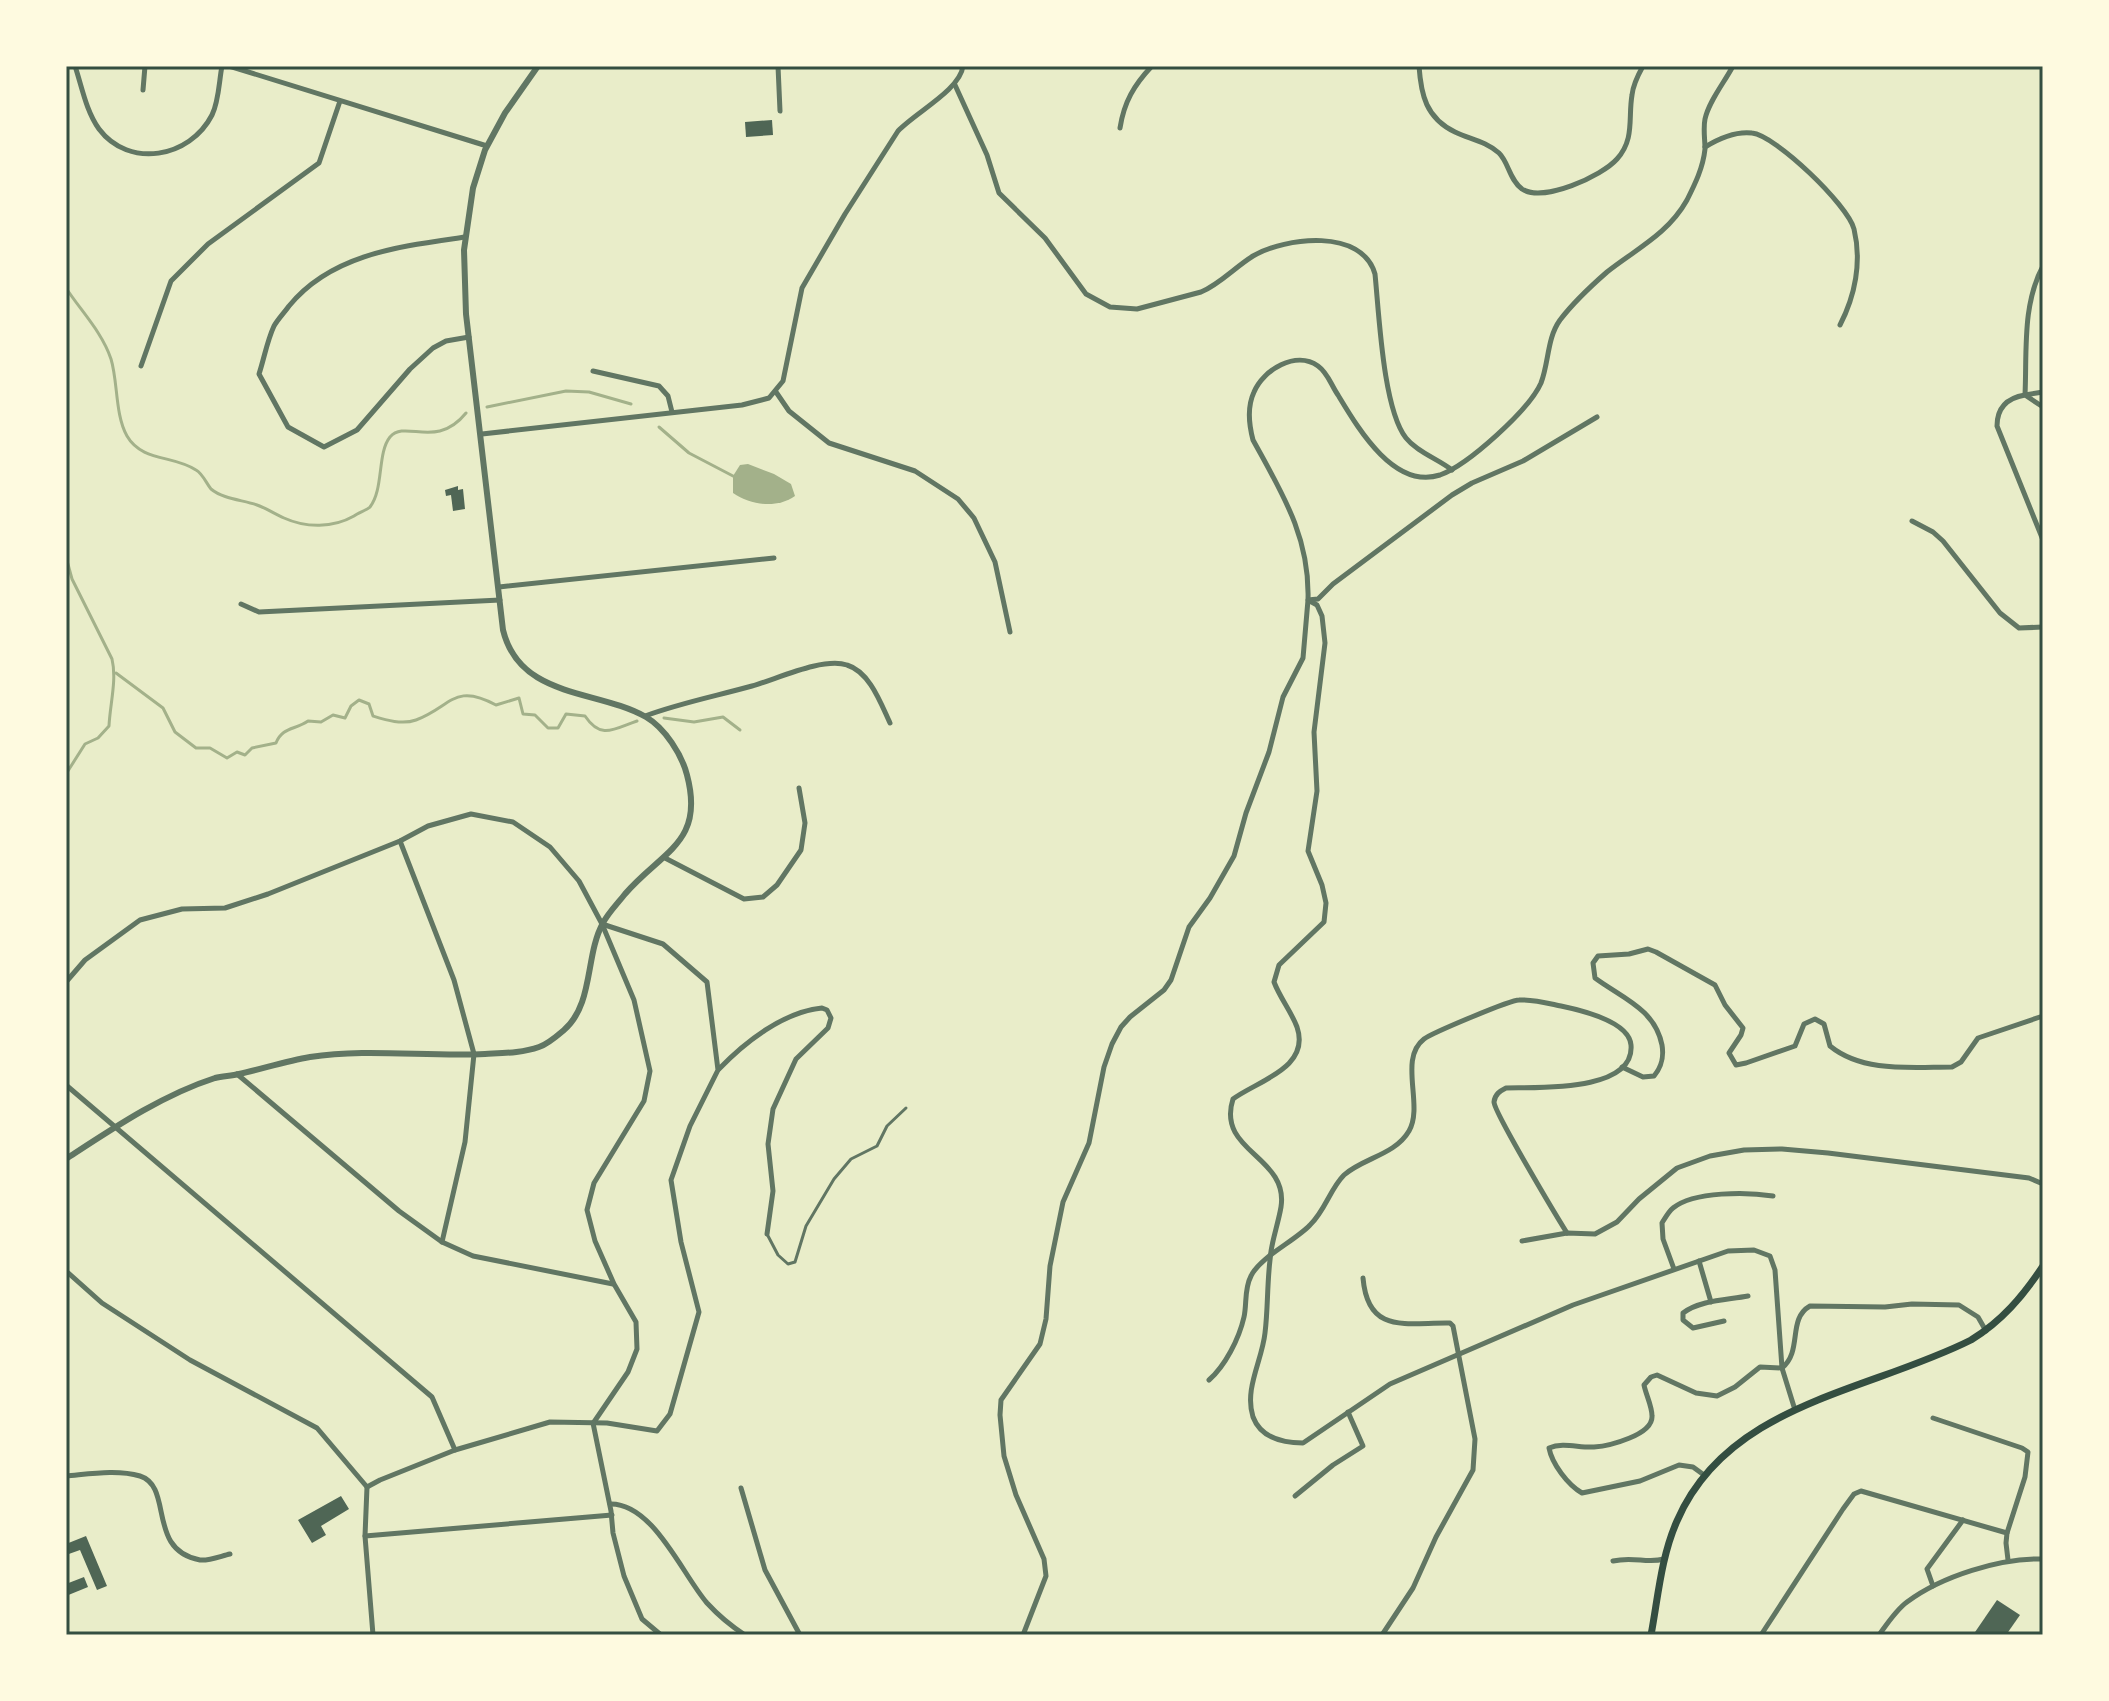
<svg xmlns="http://www.w3.org/2000/svg" width="2109" height="1701" font-family="Figtree,sans-serif">
  <style>
    .water { fill: #a3b18a }
    .lines { fill: none; stroke-linecap: round; stroke-linejoin: round }
    .stream { stroke: #a3b18a; stroke-width: 3 }
    .building { fill: #4f6655 }
    .service { stroke: #617663; stroke-width: 3 }
    .minor { stroke: #617663; stroke-width: 5 }
    .tertiary { stroke: #617663; stroke-width: 6 }
    .secondary { stroke: #344e41; stroke-width: 7 }
    .neatline { fill: none; stroke: #344e41; stroke-width: 3 }
  </style>
  <rect width="100%" height="100%" fill="#e9edc9"/>
  <path class="water" d="M748 464 774 474 791 484 795 496C776 509 751 505 733 493V476L740 465Z"/>
  <g class="lines">
    <g class="stream">
      <path d="M66 288C81 311 102 332 111 359 118 382 115 415 127 436 142 462 174 455 196 470 203 474 206 483 211 489 223 499 243 500 257 505 266 508 275 514 284 518 306 528 333 528 354 516 358 513 367 510 370 507 384 489 377 453 390 437 406 419 436 450 466 413"/>
      <path d="M487 407 566 391 589 392 631 404"/>
      <path d="M659 427 689 453 733 476"/>
      <path d="M66 557 72 579 112 659C117 680 110 704 109 726L98 738 85 744 66 774"/>
      <path d="M116 673 163 708 175 732 196 748H210L227 758 237 752 245 755 252 748 276 743C282 727 295 730 308 721L321 722 333 715 345 718 351 706 359 700 369 704 373 716C386 720 402 725 416 720 451 707 454 682 496 705L519 698 523 714 535 715 548 728H558L566 714 585 716C601 740 614 729 637 721"/>
      <path d="M664 718 694 722 723 717 740 730"/>
    </g>
  </g>
  <g class="building">
    <path d="M772 120 773 135 746 137 745 122Z"/>
    <path d="M458 486V490L463 489 465 509 453 511 451 495 446 496 445 490Z"/>
    <path d="M341 1496 349 1509 321 1526 326 1535 312 1543 298 1520Z"/>
    <path d="M86 1536 107 1586 97 1590 80 1550 66 1555V1544Z"/>
    <path d="M84 1577 88 1587 66 1596V1584Z"/>
    <path d="M1997 1600 2020 1615 2006 1635H1973Z"/>
  </g>
  <g class="lines">
    <path class="service" d="M767 1234 778 1255 788 1264 795 1262 806 1226 834 1179 851 1159 877 1146 887 1126 906 1108"/>
    <g class="minor">
      <path d="M75 66C82 87 86 111 99 129 129 169 190 158 212 115 219 101 219 81 222 66"/>
      <path d="M229 66 487 146"/>
      <path d="M778 66 780 111"/>
      <path d="M1419 66C1421 95 1426 118 1455 132 1469 139 1486 141 1499 153 1509 163 1509 179 1522 189 1543 203 1602 176 1617 159 1635 139 1628 118 1632 95 1633 85 1638 75 1643 66"/>
      <path d="M1733 66C1724 83 1709 101 1705 119 1703 129 1705 139 1705 149 1703 168 1695 184 1687 200 1668 234 1636 249 1607 272 1591 286 1573 303 1560 320 1547 338 1549 362 1541 383 1529 410 1468 465 1440 475 1394 490 1358 428 1338 395 1331 385 1328 373 1318 366 1296 350 1263 370 1254 392 1247 407 1249 425 1253 440 1282 493 1310 537 1308 600L1317 605 1322 616 1325 643 1314 732 1317 791 1308 851 1322 885 1326 903 1324 922 1279 965 1274 982C1280 998 1291 1011 1297 1027 1311 1068 1257 1081 1233 1099 1216 1152 1289 1156 1281 1207 1278 1225 1271 1242 1270 1260 1267 1285 1268 1309 1265 1333 1262 1361 1244 1389 1253 1417 1261 1438 1282 1443 1303 1443L1390 1384 1573 1305 1728 1251 1754 1250 1770 1256 1775 1270 1782 1368 1795 1410"/>
      <path d="M955 85 987 155 999 193 1045 238 1086 294 1110 307 1137 309 1201 292C1220 284 1235 267 1253 256 1286 237 1362 228 1375 274 1379 313 1383 409 1406 438 1417 452 1438 459 1452 470"/>
      <path d="M143 90 145 66"/>
      <path d="M1120 128C1124 102 1134 85 1152 66"/>
      <path d="M1705 147C1718 139 1735 131 1752 133 1775 135 1848 205 1854 229 1862 262 1855 296 1840 325"/>
      <path d="M465 237C403 246 332 253 289 306 284 313 278 319 274 326 267 341 264 359 259 374L288 427 324 447 357 430 410 369 433 348 446 341 469 337"/>
      <path d="M2043 266C2022 305 2027 352 2025 395L2043 392"/>
      <path d="M141 366 171 281 208 244 319 163 340 101"/>
      <path d="M593 371 659 386 668 396 672 412"/>
      <path d="M776 392 789 411 829 443 915 471 958 499 974 518 995 562 1010 632"/>
      <path d="M2043 407 2025 395C2007 398 1997 408 1997 426L2043 540"/>
      <path d="M482 434 742 405 769 398 783 381 802 288 845 214 898 131C916 112 960 90 963 66"/>
      <path d="M1912 521 1933 532 1943 541 2000 613 2019 628 2043 627"/>
      <path d="M499 587 774 558"/>
      <path d="M241 604 259 612 500 600"/>
      <path d="M645 716C680 703 716 696 752 686 777 679 823 657 847 665 870 672 881 704 890 723"/>
      <path d="M400 841 454 980 474 1054 465 1142 442 1242"/>
      <path d="M665 858 744 899 763 897 777 885 801 850 805 823 799 788"/>
      <path d="M66 982 85 960 140 920 182 909 225 908 268 894 400 841 428 826 471 814 513 822 550 847 579 881 602 924 634 1000 650 1071 644 1101 594 1183 587 1210 595 1241 614 1284 636 1322 637 1349 628 1372 594 1422"/>
      <path d="M1622 1067 1643 1077 1654 1076C1662 1066 1664 1057 1662 1045 1655 1009 1622 998 1595 978L1593 963 1598 956 1629 954 1648 949 1656 952 1715 985 1725 1005 1743 1028 1741 1035 1729 1053 1736 1065 1746 1063 1795 1046 1804 1024 1815 1019 1824 1024 1830 1046C1863 1073 1912 1067 1952 1067L1961 1062 1978 1038 2043 1016"/>
      <path d="M719 1069C745 1042 783 1012 822 1008L827 1010 831 1018 828 1028 796 1059 773 1109 768 1144 773 1191 767 1234"/>
      <path d="M237 1074 399 1211 442 1242 473 1256 613 1284"/>
      <path d="M66 1085 432 1397 455 1450"/>
      <path d="M1522 1241 1567 1233 1595 1234 1617 1222 1639 1199 1677 1168 1710 1156 1744 1150 1782 1149 1828 1153 2029 1178 2043 1184"/>
      <path d="M1699 1261 1711 1302"/>
      <path d="M1674 1269 1663 1239 1662 1223C1665 1218 1669 1211 1673 1208 1694 1191 1748 1192 1773 1196"/>
      <path d="M66 1271 102 1303 190 1360 317 1428 367 1487 380 1480 455 1450 550 1422 607 1423 657 1431 670 1414 699 1312 681 1242 671 1180 690 1126 718 1070 707 982 663 944 602 924"/>
      <path d="M1363 1278C1368 1336 1408 1322 1450 1323L1453 1326 1475 1439 1473 1470 1436 1537 1413 1588 1382 1635"/>
      <path d="M1724 1321 1693 1328 1683 1320V1313C1700 1300 1727 1300 1748 1296"/>
      <path d="M1209 1380C1225 1366 1239 1339 1244 1317 1247 1304 1244 1289 1251 1276 1260 1257 1295 1241 1310 1225 1325 1211 1330 1189 1344 1175 1363 1158 1395 1155 1409 1131 1424 1105 1398 1059 1424 1039 1432 1033 1510 1000 1519 1000 1533 999 1547 1003 1561 1006 1580 1010 1629 1021 1631 1045 1635 1093 1534 1087 1506 1088 1500 1091 1495 1094 1494 1102 1494 1112 1557 1217 1567 1233"/>
      <path d="M1933 1418 2022 1448 2028 1452 2025 1477 2007 1533"/>
      <path d="M593 1423 611 1511 613 1533 624 1576 642 1619 661 1635"/>
      <path d="M1704 1475 1693 1467 1679 1465 1640 1481 1582 1493C1568 1485 1552 1464 1549 1448 1563 1442 1579 1448 1594 1447 1609 1446 1653 1435 1652 1416 1652 1406 1646 1395 1644 1385L1651 1377 1657 1375 1696 1393 1717 1396 1735 1387 1760 1367 1782 1368C1803 1351 1787 1319 1810 1306L1885 1307 1912 1304 1959 1305 1978 1317 1986 1331"/>
      <path d="M66 1476C89 1474 117 1469 140 1476 174 1487 146 1550 200 1560 209 1561 221 1556 230 1554"/>
      <path d="M367 1487 365 1536 373 1635"/>
      <path d="M741 1488 765 1570 800 1635"/>
      <path d="M1295 1496 1333 1465 1363 1446 1348 1412"/>
      <path d="M610 1504C653 1503 682 1574 707 1603 718 1615 731 1626 745 1635"/>
      <path d="M365 1536 612 1515"/>
      <path d="M1613 1561C1634 1556 1647 1564 1664 1559"/>
      <path d="M1933 1586 1927 1569 1963 1520"/>
      <path d="M1023 1635 1046 1576 1044 1559 1016 1495 1004 1456 1000 1415 1001 1400 1040 1344 1046 1319 1050 1266 1063 1202 1089 1143 1104 1067 1112 1044 1121 1027 1130 1017 1164 990 1171 980 1189 927 1210 898 1234 856 1246 813 1269 752 1283 697 1303 658 1308 600 1318 599 1333 584 1452 495 1472 483 1523 461 1597 417"/>
      <path d="M1761 1635 1843 1509 1854 1494 1861 1491 2007 1533 2006 1543 2008 1560"/>
      <path d="M1879 1635C1887 1624 1896 1610 1907 1602 1942 1576 2000 1558 2043 1559"/>
    </g>
    <path class="tertiary" d="M66 1159C112 1129 162 1095 215 1078 223 1076 231 1076 239 1074 262 1069 286 1061 310 1057 367 1048 427 1057 485 1054 503 1053 522 1053 539 1047 548 1044 557 1036 564 1030 594 1004 585 955 603 923 608 913 618 903 625 894 662 851 705 843 687 775 682 755 665 728 646 717 597 689 520 699 503 630L466 314 464 250 473 188 485 150 505 113 538 66"/>
    <path class="secondary" d="M1651 1635C1658 1598 1661 1557 1677 1521 1728 1403 1868 1392 1971 1340 2002 1321 2023 1296 2043 1266"/>
  </g>
  <rect width="2109" height="1701" fill="none" stroke="#fefae0" stroke-width="136"/>
  <rect x="68" y="68" width="1973" height="1565" class="neatline"/>
</svg>
